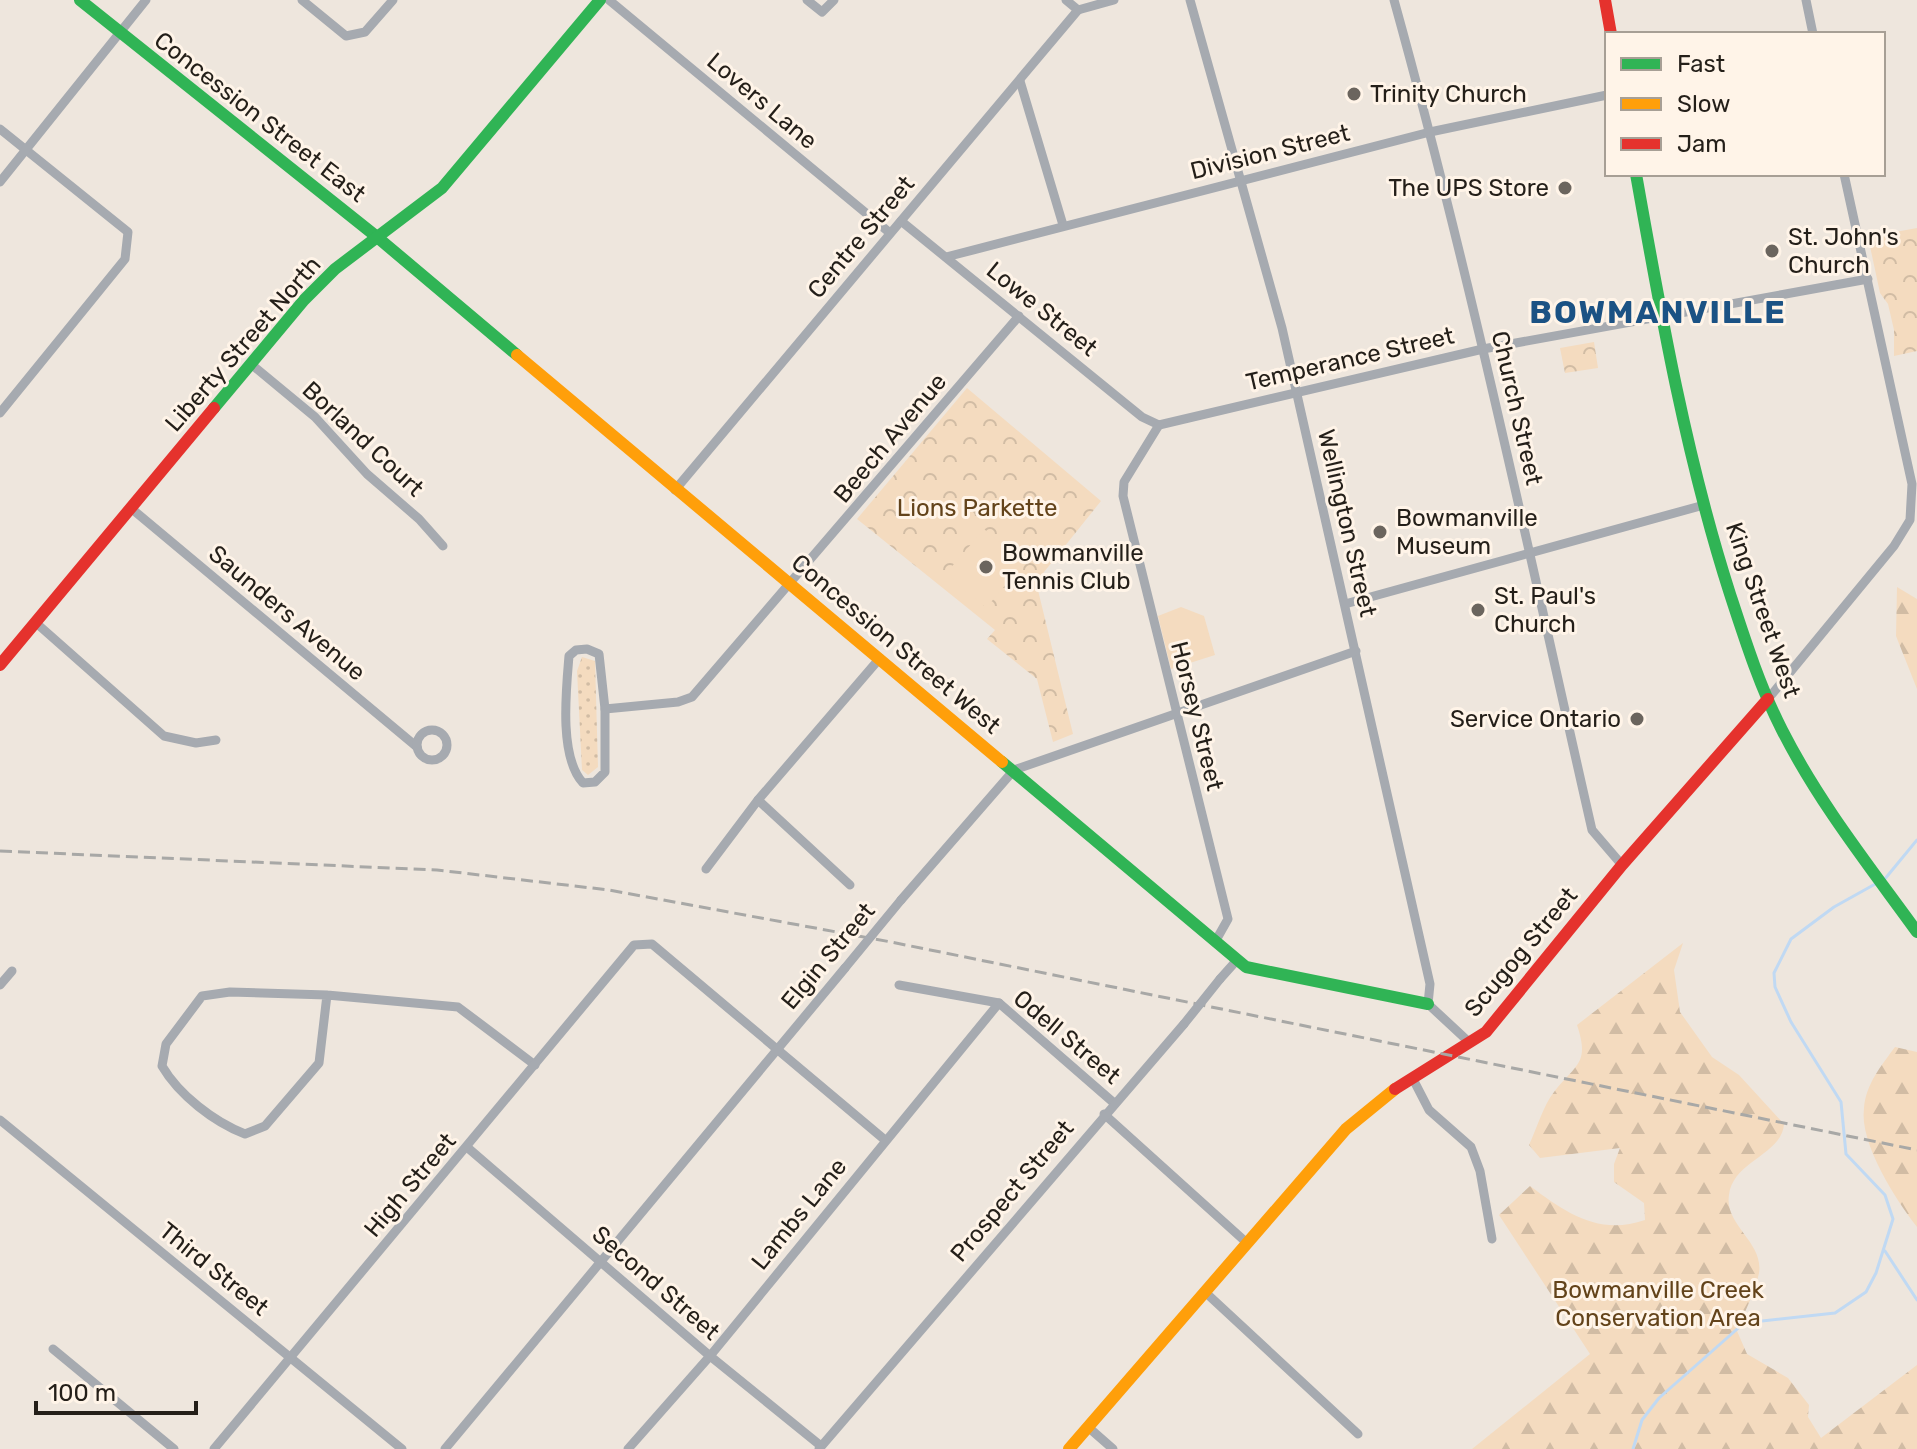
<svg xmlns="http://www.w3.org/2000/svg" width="1917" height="1449" font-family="Rubik,sans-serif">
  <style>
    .grass { fill: url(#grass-dots) }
    .forest { fill: url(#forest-firs) }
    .park { fill: url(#park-crowns) }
    .pitch { fill: #f4dbbf }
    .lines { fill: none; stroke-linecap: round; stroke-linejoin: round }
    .stream { stroke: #c0d9f3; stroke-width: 3 }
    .street { stroke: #a6aab0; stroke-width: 9 }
    .fast { stroke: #30b455; stroke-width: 12 }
    .slow { stroke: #ff9f0a; stroke-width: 12 }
    .jam { stroke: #e5322d; stroke-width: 12 }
    .rail { stroke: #a8a8a6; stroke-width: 3; stroke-dasharray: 12 6; stroke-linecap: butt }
    .street-bridge { stroke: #a6aab0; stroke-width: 9 }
    .poi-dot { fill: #6b655e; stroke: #fff4e8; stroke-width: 3 }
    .labels { text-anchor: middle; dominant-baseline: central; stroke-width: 6; stroke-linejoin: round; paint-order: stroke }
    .poi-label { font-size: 24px; fill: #241f19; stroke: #fff4e8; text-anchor: start }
    .street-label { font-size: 24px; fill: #241f19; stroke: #fff4e8 }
    .park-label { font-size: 24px; fill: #63431a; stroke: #fff4e8 }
    .district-label { font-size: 32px; font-weight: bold; letter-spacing: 2px; fill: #1b5284; stroke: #fff4e8 }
  </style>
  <defs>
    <pattern id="grass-dots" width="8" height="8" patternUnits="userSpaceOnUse" patternTransform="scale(2)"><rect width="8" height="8" fill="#f4dbbf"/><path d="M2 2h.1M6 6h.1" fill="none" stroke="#d1bca4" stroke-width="1.8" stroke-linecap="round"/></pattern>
    <pattern id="forest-firs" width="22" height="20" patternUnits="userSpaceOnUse" patternTransform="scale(2)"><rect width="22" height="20" fill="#f4dbbf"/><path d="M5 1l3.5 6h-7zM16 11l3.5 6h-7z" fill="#d1bca4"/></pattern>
    <pattern id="park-crowns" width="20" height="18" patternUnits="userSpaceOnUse" patternTransform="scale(2)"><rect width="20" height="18" fill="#f4dbbf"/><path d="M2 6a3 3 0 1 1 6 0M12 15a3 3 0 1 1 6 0" fill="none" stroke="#d1bca4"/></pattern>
  </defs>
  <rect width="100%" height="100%" fill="#eee6dd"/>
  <path class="grass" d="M582 657 595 661 598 767 588 775 582 770 577 671Z"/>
  <g class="forest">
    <path d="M1897 587 1917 599V689L1896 636Z"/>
    <path d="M1683 943 1674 970 1680 1012 1712 1057 1739 1075 1784 1124C1782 1155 1733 1161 1729 1195 1724 1225 1764 1242 1759 1273 1755 1292 1744 1313 1737 1331L1747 1354 1788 1378 1809 1405 1808 1417 1821 1438 1917 1365V1449H1472L1590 1354 1499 1215 1530 1186C1566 1213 1599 1236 1645 1220L1644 1203 1614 1182V1164L1620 1148 1540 1158 1529 1145C1537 1128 1543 1106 1554 1092 1576 1064 1590 1064 1577 1025Z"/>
    <path d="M1895 1047 1917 1052V1227C1896 1200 1859 1143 1864 1108 1866 1084 1881 1066 1895 1047Z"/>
  </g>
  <g class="park">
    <path d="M1917 228V351L1894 356V330L1888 304 1880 293 1868 237Z"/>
    <path d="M1594 342 1598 368 1565 373 1560 348Z"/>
    <path d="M967 388 1101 501 1036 582 1073 734 1053 742 1037 679 987 639 995 630 857 519Z"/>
  </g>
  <g class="pitch">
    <path d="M984 529 1024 563 986 608 955 582 948 571Z"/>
    <path d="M1181 607 1204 616 1215 655 1171 669 1158 616Z"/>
  </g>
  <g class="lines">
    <g class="stream">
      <path d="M1884 880 1917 840"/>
      <path d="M1885 1251 1917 1300"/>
      <path d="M1633 1449 1642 1420 1659 1398 1744 1323 1835 1313 1866 1292 1876 1273 1893 1219 1885 1195 1846 1154 1841 1102 1791 1022 1775 987 1774 973 1791 939 1834 907 1877 883"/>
    </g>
    <g class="street">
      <path d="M302 0 346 36 365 32 393 0"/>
      <path d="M609 0 890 233"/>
      <path d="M807 0 822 12 834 0"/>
      <path d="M1066 0 1078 10"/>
      <path d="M1190 0 1282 328 1430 984 1428 1004 1470 1043"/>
      <path d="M1394 0C1470 274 1529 553 1592 830L1622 865"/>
      <path d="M1806 0 1813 34"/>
      <path d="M1078 10 1114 0"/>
      <path d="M1020 81 1063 225"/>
      <path d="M0 129 128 232 125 259 0 413"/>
      <path d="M0 182 146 0"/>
      <path d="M901 221 1142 417 1159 425"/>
      <path d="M946 257 1430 132 1607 95"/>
      <path d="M251 364 315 417 367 474 419 519 443 546"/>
      <path d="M1159 425 1483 349 1868 279"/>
      <path d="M1159 425 1124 482 1123 496 1228 919 1215 942"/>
      <path d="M675 490 1078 10"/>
      <path d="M132 509 417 747"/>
      <path d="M1345 604 1704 505"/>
      <path d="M35 622 164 736 196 743 216 740"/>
      <path d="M587 649 599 654 605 709V772L595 782 583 783C559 757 566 691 569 656L576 650Z"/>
      <path d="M1768 699 1894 546 1910 520 1912 484 1844 174"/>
      <path d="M605 709 678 702 692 697 1019 316"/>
      <circle cx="432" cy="745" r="15"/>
      <path d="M758 800 850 885"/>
      <path d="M706 869 758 800 880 658"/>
      <path d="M901 900 1014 770 1356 651"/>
      <path d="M1220 979 1237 960"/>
      <path d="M0 985 12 971"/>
      <path d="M899 985 999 1003 1114 1103"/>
      <path d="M327 995 319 1063 265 1126 245 1134C214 1122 179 1095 162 1066L166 1044 202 996 230 992 327 995 458 1007 535 1065"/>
      <path d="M1413 1079 1429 1110 1471 1147 1480 1171 1492 1239"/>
      <path d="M1104 1114 1247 1243"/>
      <path d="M0 1120 402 1449"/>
      <path d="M468 1148 710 1356 821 1446"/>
      <path d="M1205 1292 1358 1434"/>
      <path d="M53 1349 174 1449"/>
      <path d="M1088 1427 1113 1449"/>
      <path d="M214 1449 634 945 652 944 885 1140"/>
      <path d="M445 1449 845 968"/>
      <path d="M628 1449 710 1356 999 1003"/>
      <path d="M819 1449 1184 1024"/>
    </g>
    <g class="fast">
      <path d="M80 0 377 237 517 355"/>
      <path d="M1636 174C1661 315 1686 457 1730 594 1745 640 1760 687 1782 730 1819 803 1870 867 1917 932"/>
      <path d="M214 408 304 300 335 269 442 188 600 0"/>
      <path d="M1002 762 1246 967 1428 1004"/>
    </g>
    <g class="slow">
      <path d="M517 355 1002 762"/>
      <path d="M1069 1449 1346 1129 1395 1089"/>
    </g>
    <g class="jam">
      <path d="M1605 0 1611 34"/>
      <path d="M0 665 214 408"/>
      <path d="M1395 1089 1486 1032 1622 865 1768 699"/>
    </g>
    <path class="rail" d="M0 851 437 870 609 890 891 942 1917 1150"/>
    <g class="street-bridge">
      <path d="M845 968 901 900"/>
      <path d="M1184 1024 1220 979"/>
    </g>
  </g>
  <g class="poi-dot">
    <circle cx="1354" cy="94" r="8"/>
    <circle cx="1565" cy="188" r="8"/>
    <circle cx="1772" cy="251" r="8"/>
    <circle cx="1380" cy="532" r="8"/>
    <circle cx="986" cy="567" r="8"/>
    <circle cx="1478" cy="610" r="8"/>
    <circle cx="1637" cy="719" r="8"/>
  </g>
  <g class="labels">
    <g class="poi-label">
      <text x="1370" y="94">Trinity Church</text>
      <text x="1549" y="188" text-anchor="end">The UPS Store</text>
      <text x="1788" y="237">St. John's<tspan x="1788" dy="28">Church</tspan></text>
      <text x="1396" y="518">Bowmanville<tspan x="1396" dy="28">Museum</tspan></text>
      <text x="1002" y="553">Bowmanville<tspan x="1002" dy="28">Tennis Club</tspan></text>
      <text x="1494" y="596">St. Paul's<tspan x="1494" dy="28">Church</tspan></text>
      <text x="1621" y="719" text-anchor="end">Service Ontario</text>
    </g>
    <g class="street-label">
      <text transform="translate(762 101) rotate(40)">Lovers Lane</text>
      <text transform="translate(260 117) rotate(38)">Concession Street East</text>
      <text transform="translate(1270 152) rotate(-14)">Division Street</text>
      <text transform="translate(861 237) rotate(-50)">Centre Street</text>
      <text transform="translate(1042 309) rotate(39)">Lowe Street</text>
      <text transform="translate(243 344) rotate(-49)">Liberty Street North</text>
      <text transform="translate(1350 359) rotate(-13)">Temperance Street</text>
      <text transform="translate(1517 408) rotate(77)">Church Street</text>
      <text transform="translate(890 438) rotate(-50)">Beech Avenue</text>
      <text transform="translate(363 439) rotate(43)">Borland Court</text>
      <text transform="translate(1347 523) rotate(77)">Wellington Street</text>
      <text transform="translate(1763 610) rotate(71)">King Street West</text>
      <text transform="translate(287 613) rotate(40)">Saunders Avenue</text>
      <text transform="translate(896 644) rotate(40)">Concession Street West</text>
      <text transform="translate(1197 716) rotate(76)">Horsey Street</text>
      <text transform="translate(1521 952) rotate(-50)">Scugog Street</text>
      <text transform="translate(828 956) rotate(-50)">Elgin Street</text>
      <text transform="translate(1067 1037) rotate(40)">Odell Street</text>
      <text transform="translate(410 1185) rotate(-50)">High Street</text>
      <text transform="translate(1012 1191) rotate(-50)">Prospect Street</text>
      <text transform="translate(799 1214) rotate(-51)">Lambs Lane</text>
      <text transform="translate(214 1269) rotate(39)">Third Street</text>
      <text transform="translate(656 1283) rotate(41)">Second Street</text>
    </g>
    <g class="park-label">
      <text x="977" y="508">Lions Parkette</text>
      <text x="1658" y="1290">Bowmanville Creek<tspan x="1658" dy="28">Conservation Area</tspan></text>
    </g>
    <g class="district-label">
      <text x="1658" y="312">BOWMANVILLE</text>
    </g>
  </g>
  <rect x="1605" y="32" width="280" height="144" fill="#fff4e8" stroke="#a79f95" stroke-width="2"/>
  <rect x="1621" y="58" width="40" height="12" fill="#30b455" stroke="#a79f95" stroke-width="2"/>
  <text x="1677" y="72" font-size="24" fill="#241f19">Fast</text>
  <rect x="1621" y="98" width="40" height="12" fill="#ff9f0a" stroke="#a79f95" stroke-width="2"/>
  <text x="1677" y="112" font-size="24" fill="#241f19">Slow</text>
  <rect x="1621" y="138" width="40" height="12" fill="#e5322d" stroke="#a79f95" stroke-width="2"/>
  <text x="1677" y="152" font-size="24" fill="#241f19">Jam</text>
  <path d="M36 1401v12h160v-12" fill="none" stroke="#241f19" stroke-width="4"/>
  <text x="48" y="1401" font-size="24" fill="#241f19" stroke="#fff4e8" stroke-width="6" paint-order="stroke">100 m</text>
</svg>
